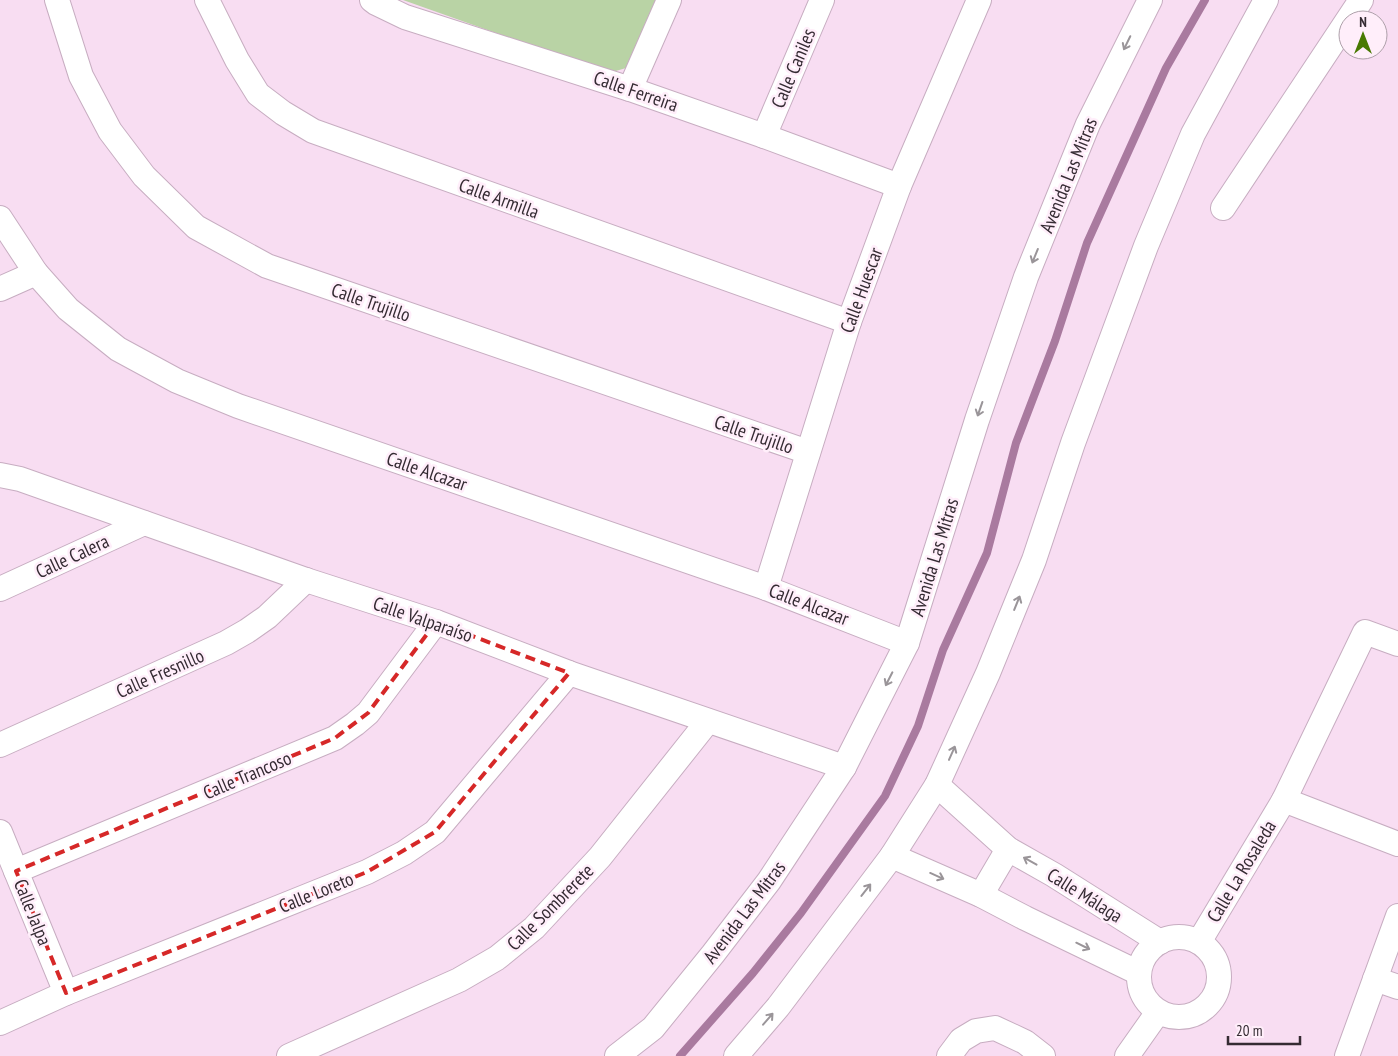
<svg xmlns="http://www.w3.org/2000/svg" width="1398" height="1056" font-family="'PT Sans Narrow',sans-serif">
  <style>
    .green { fill: #b9d3a5 }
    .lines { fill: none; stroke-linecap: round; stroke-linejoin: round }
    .stream { stroke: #a97a9f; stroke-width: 8 }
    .minor-casing { stroke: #c7adc1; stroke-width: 26 }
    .minor { stroke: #fff; stroke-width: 24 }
    .oneway { stroke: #9a9599 }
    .marked { fill: none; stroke: #d62828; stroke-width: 4; stroke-dasharray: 10 6; stroke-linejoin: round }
    .labels { text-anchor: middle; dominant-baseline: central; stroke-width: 5; stroke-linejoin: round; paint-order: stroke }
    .street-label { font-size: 19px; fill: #352b33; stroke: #ffeefa }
  </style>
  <rect width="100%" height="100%" fill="#f8ddf2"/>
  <path class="green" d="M403 0H659L639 55 626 68 609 73Z"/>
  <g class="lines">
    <path class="stream" d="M680 1056 753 973 801 913 885 796 918 726 943 650 987 553 1016 443 1055 341 1087 243 1166 68 1205 0"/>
    <defs>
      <g id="minor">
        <path d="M57 0 81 76 110 131 144 176 196 227 267 266 808 452"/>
        <path d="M207 0 237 60 258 94 283 113 313 131 849 322"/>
        <path d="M372 0 376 3 405 17 630 89 764 136 899 186"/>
        <path d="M630 89 669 0"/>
        <path d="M764 136 822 0"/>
        <path d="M1223 208 1361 0"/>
        <path d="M0 218 36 273 68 309 118 349 177 381 238 406 766 588 907 643"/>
        <path d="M0 289 36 273"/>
        <path d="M0 475 20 479 306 580 436 622 569 673 844 767"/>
        <path d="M766 588 849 322 899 186 979 0"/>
        <path d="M0 589 144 523"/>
        <path d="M0 745 226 643 247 631 267 617 306 580"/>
        <path d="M937 785 1008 849 1054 875 1160 942"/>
        <path d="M1284 800 1398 844"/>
        <path d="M0 832 66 993"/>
        <path d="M892 856 981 895 1025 918 1139 973"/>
        <path d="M16 871 335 738 355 724 368 713 436 622"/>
        <path d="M981 895 1008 849"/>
        <circle cx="1179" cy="977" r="40"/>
        <path d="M1199 942 1284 800 1365 632 1398 644"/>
        <path d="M1375 979 1398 987"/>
        <path d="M0 1023 66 993 367 872 404 853 435 832 569 673"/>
        <path d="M289 1056 459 980 497 958 534 928 600 857 708 721"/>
        <path d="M617 1056 653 1028 713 954 769 881 844 767 907 643 977 420 1026 277 1088 124 1150 0"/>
        <path d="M736 1056 778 1007 892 856 937 785 988 673 1034 560 1073 443 1146 246 1193 134 1266 0"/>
        <path d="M949 1056 961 1040 976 1031 995 1028 1025 1042 1043 1056"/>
        <path d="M1127 1056 1158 1012"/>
        <path d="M1347 1056 1398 916"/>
      </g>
    </defs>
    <use href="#minor" class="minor-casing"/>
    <use href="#minor" class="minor"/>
  </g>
  <defs><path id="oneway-shaft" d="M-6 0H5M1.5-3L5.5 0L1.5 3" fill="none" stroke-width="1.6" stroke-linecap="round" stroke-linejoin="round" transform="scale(1.25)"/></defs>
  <g class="oneway">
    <use href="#oneway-shaft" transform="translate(1127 43) rotate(116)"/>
    <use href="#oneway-shaft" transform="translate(1035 256) rotate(112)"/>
    <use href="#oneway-shaft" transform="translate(980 409) rotate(109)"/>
    <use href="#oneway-shaft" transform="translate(1017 603) rotate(-68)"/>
    <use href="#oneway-shaft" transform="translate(889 679) rotate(117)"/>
    <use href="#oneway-shaft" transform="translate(952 753) rotate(-66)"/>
    <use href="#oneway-shaft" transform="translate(1030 861) rotate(-151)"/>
    <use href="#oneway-shaft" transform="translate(937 876) rotate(24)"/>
    <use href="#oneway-shaft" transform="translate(866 890) rotate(-52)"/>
    <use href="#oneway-shaft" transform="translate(1083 946) rotate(26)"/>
    <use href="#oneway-shaft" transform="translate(768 1019) rotate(-49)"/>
  </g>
  <path class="marked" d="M436 622 569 673 435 832 367 872 66 993 16 871 335 738 368 713Z"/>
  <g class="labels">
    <g class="street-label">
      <text transform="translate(793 68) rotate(-67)">Calle Caniles</text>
      <text transform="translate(636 91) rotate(19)">Calle Ferreira</text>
      <text transform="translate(1068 175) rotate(-68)">Avenida Las Mitras</text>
      <text transform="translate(499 198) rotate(20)">Calle Armilla</text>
      <text transform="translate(861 290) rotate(-70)">Calle Huescar</text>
      <text transform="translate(371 302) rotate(19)">Calle Trujillo</text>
      <text transform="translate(754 434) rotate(19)">Calle Trujillo</text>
      <text transform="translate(427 471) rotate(19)">Calle Alcazar</text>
      <text transform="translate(72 556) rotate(-25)">Calle Calera</text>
      <text transform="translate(934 557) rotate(-73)">Avenida Las Mitras</text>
      <text transform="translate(809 604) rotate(21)">Calle Alcazar</text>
      <text transform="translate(423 619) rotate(19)">Calle Valparaíso</text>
      <text transform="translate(160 673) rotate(-24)">Calle Fresnillo</text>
      <text transform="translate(247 775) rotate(-23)">Calle Trancoso</text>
      <text transform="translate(1241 871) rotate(-59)">Calle La Rosaleda</text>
      <text transform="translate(316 892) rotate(-22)">Calle Loreto</text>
      <text transform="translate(1085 895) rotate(32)">Calle Málaga</text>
      <text transform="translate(550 907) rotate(-45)">Calle Sombrerete</text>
      <text transform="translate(33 912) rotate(68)">Calle Jalpa</text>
      <text transform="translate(744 912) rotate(-53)">Avenida Las Mitras</text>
    </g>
  </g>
  <g transform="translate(1363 35)"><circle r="24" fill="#ffeefa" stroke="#aea0aa"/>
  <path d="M0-4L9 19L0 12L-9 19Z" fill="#487901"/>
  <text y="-8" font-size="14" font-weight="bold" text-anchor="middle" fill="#352b33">N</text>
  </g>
  <path d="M1228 1036v8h72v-8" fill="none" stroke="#352b33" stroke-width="2.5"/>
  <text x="1236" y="1036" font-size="15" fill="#352b33" stroke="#ffeefa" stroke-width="4" paint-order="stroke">20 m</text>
</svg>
